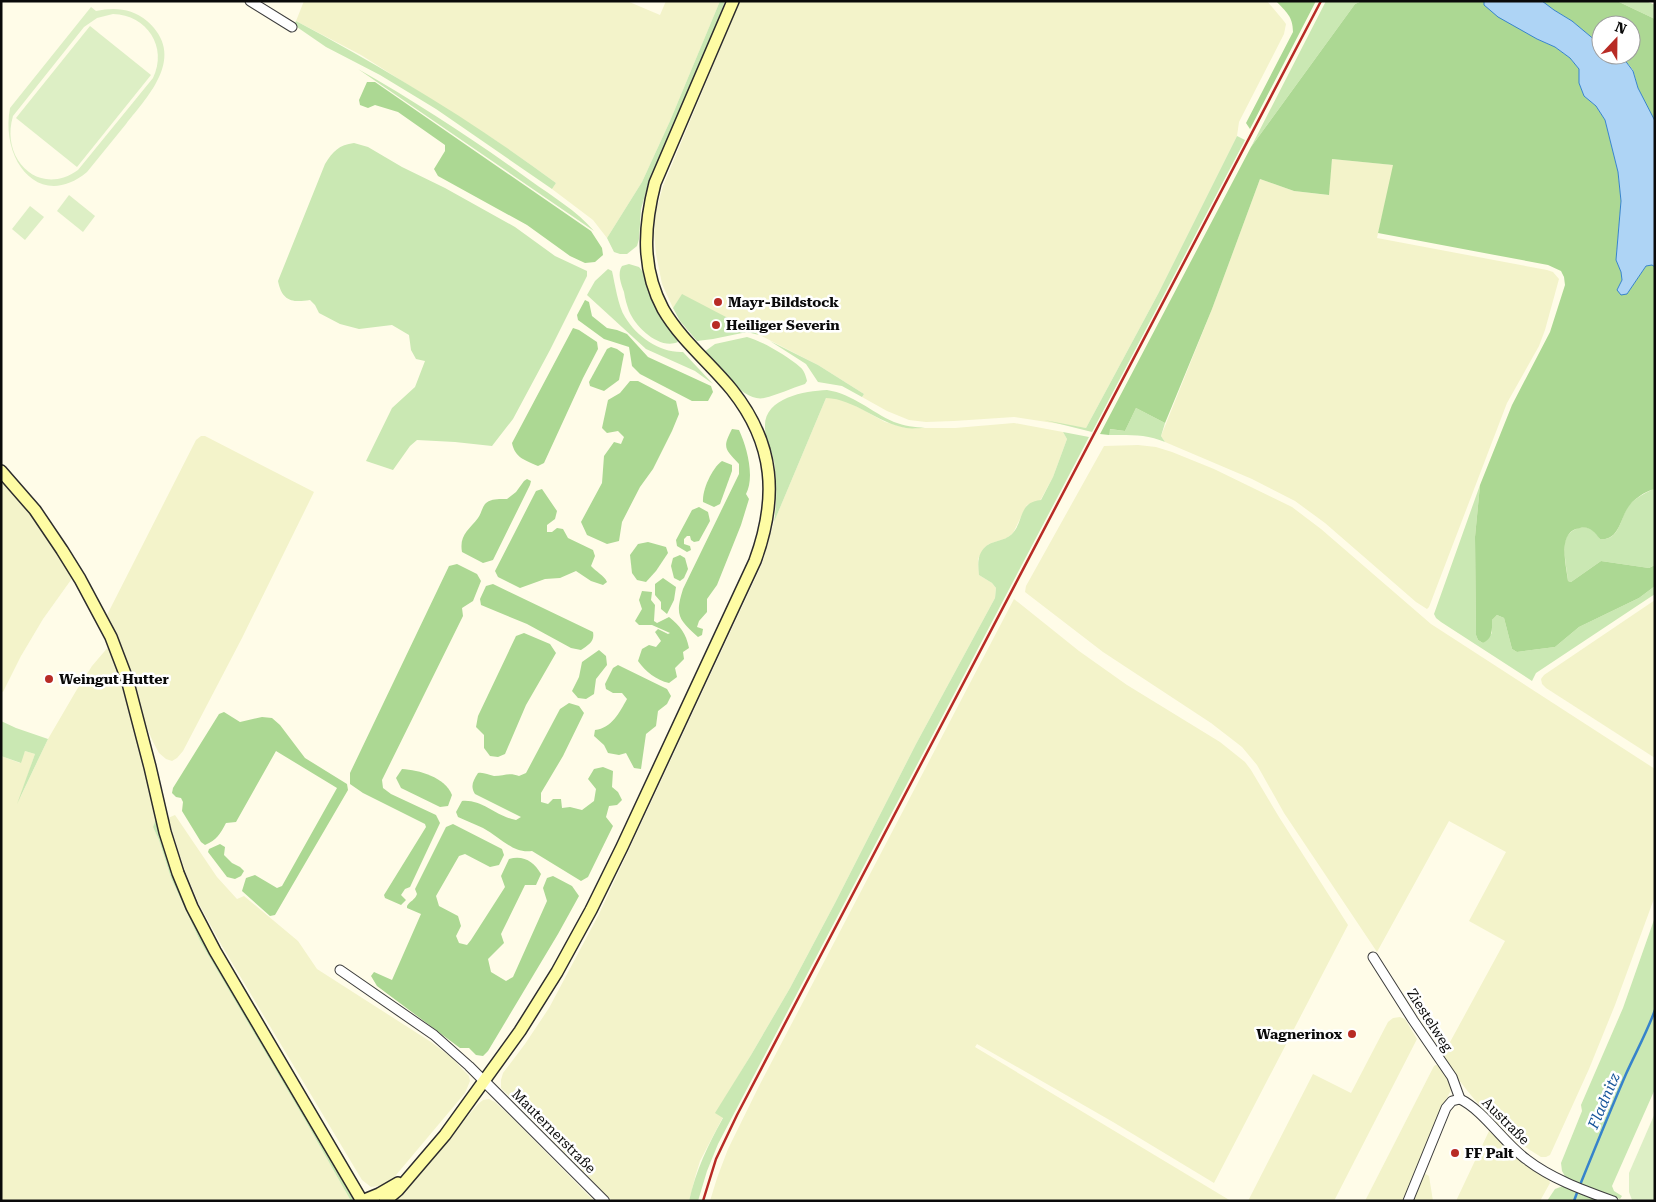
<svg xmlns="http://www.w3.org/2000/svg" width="1656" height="1202" font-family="'Roboto Serif',serif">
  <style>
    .farmland { fill: #f3f3ca }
    .green { fill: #cae8b3 }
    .forest { fill: #acd893 }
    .pitch { fill: #ddefc5; fill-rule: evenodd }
    .water { fill: #aed4f5; stroke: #3683cb }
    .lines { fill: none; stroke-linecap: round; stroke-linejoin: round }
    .stream { stroke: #3683cb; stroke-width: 2.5 }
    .minor-casing { stroke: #3d3d3d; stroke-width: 11 }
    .tertiary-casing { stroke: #3d3d3d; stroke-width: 12 }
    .secondary-casing { stroke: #2c2c2c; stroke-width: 14 }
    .minor { stroke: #fff; stroke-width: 9 }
    .tertiary { stroke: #fff; stroke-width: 10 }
    .secondary { stroke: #fefca4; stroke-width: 11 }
    .rail { stroke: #b82b25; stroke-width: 2.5 }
    .poi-dot { fill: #b82b25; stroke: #fff; stroke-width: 2 }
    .labels { text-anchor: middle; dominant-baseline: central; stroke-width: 5; stroke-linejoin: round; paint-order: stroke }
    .poi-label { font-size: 14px; font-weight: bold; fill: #0a0a0a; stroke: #fff; text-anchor: start }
    .street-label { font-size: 14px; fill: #0a0a0a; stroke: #fff }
    .water-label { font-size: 15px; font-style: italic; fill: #16559a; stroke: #fff }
  </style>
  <rect width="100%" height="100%" fill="#fffce8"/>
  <g class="farmland">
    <path d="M304 1H627L660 15 666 1H720L670 121 642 182 607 238 593 220 552 189 556 183 531 165 495 140 361 55 296 21Z"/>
    <path d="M740 1H1267L1283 20 1286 24 1284 34 1239 122 1237 136 1158 294 1086 428 1014 417 954 421 926 422 909 420 887 411 862 397 864 394 818 365 682 295 673 308 662 284 656 254 654 233 656 211 663 186Z"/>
    <path d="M1332 159 1394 165 1377 238 1547 270 1553 272 1559 279 1545 330 1539 346 1507 403 1429 607 1427 609 1416 602 1325 523 1295 501 1252 479 1165 442 1161 436 1212 309 1260 179 1294 191 1328 195Z"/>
    <path d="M826 398H836L849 402 885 422 906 428H955L1014 423 1063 432 1067 439 1053 477 1040 501 1027 505 1013 533 1007 538 989 544 984 548 978 559 979 575 992 583 996 588 995 598 916 744 835 903 790 988 751 1055 716 1113 723 1117 700 1161 696 1174 689 1201H612L507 1094 501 1088V1080L503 1073 525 1044 549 1008 599 914 762 564 774 522Z"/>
    <path d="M201 436H205L314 492 242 638 183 751 177 758 172 761 166 759 159 753 153 742 145 723 131 677 107 615 196 440Z"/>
    <path d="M1138 445 1156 447 1172 452 1214 469 1292 507 1321 529 1431 624 1655 769V896L1615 1005 1589 1069 1550 1155 1546 1157H1541L1519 1143 1503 1129 1483 1110 1466 1089 1455 1075 1443 1055 1505 941 1469 921 1506 852 1449 821 1377 952 1284 813 1257 765 1242 747 1211 723 1103 652 1025 592 1026 586 1104 446Z"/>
    <path d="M1 478 36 520 73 577 43 619 21 656 3 692 1 691Z"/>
    <path d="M1014 599 1079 651 1127 685 1220 742 1245 762 1251 770 1279 817 1348 925 1214 1183 1113 1122 977 1044 975 1047 1231 1201H710L717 1178 728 1149 759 1086Z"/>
    <path d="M1655 600V758L1546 688 1542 684 1541 679 1544 675Z"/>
    <path d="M109 646 123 682 140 749 156 819 153 827 159 840 171 878 200 941 305 1120 351 1201H1V756L20 763 25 751 35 754 20 798 48 739 76 691 92 666Z"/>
    <path d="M175 815 217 877 237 899 244 896 298 941 317 969 431 1042 451 1057 469 1076 470 1081 465 1093 391 1181 384 1185 371 1187 362 1180 222 946 199 904 185 871 168 818Z"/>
    <path d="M1400 1017 1405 1019 1417 1039 1334 1201H1248L1313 1074 1351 1093 1388 1022 1393 1018Z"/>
    <path d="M1436 1065 1439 1066 1449 1079 1451 1090 1436 1120 1404 1201H1365L1434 1066Z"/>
    <path d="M489 1099 495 1102 512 1118 594 1201H395L402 1194 478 1104 483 1100Z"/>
    <path d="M1489 1131 1524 1162 1549 1180 1550 1183 1540 1201H1456Z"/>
    <path d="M1424 1173 1429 1176 1433 1201H1412Z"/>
  </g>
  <g class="green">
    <path d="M720 1H725L702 61 649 181 641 209 639 239 637 246 627 254H620L614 252 607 238 642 182 670 121Z"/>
    <path d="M1326 1H1362L1355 4 1251 147Z"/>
    <path d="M1617 1H1646L1655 5V19Z"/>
    <path d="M296 21C386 69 474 122 556 183L552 189 436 109 380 75 326 47 294 25Z"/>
    <path d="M358 69C418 103 476 141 531 181 552 196 577 211 594 231Z"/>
    <path d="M1237 136 1245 140 1092 432 1044 420 1086 428 1158 294Z"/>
    <path d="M354 143 368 147 402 167 445 188 515 227 555 256 587 271V276L550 350 513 419 492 446 455 442 417 440 410 446 393 470 366 461 392 408 415 387 425 361 416 359 411 350 409 335 392 325 359 329 340 324 319 313 315 305 310 300C292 303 282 301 278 281L325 164C333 151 339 145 354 143Z"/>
    <path d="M629 264 639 267 643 272 649 290 658 310 678 342C660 350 636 328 629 311 627 305 625 299 624 292 621 284 617 273 622 266Z"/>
    <path d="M608 269 612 271C615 284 618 306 625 317 637 337 660 353 683 352L713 384 695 371 646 349 587 295 595 281Z"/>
    <path d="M682 294 749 329 759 335 747 332 713 339 697 341 680 321 673 308Z"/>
    <path d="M747 337C762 341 787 356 800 367 804 370 806 376 807 381L805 384C791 388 778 395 764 398 744 403 716 365 704 352L715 344Z"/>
    <path d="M770 341 818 365 864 394 862 397 842 386 818 382 806 364Z"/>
    <path d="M827 390C853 394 871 412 894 422 904 426 915 427 925 428 919 428 912 429 906 428 877 423 855 399 826 398L774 522C777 502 777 482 774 461 772 450 765 439 765 428 763 398 804 391 827 390Z"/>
    <path d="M1136 408 1165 423 1161 436 1165 442C1147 434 1128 435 1109 435V429L1125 431Z"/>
    <path d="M1063 432 1089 437 718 1144 707 1171 698 1201H689C696 1170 708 1145 723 1118L715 1113 751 1055 790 988 835 903 916 744 995 598 996 588 992 583 979 575C978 565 977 556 984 548 991 540 1004 542 1012 534 1024 522 1018 502 1041 500L1053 477 1067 439Z"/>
    <path d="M1480 485 1475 537 1476 635 1478 640 1483 643 1492 633V620L1497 615 1504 618 1512 649 1517 652 1555 647 1579 627 1639 598 1655 586V594L1536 673 1532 681 1441 622 1436 618 1434 614Z"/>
    <path d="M1653 489H1655V565L1649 568 1601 561 1571 582 1568 581C1567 570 1563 552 1565 542 1567 530 1583 523 1592 530 1595 532 1598 536 1600 539 1619 541 1620 520 1627 508 1633 499 1644 494 1653 489Z"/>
    <path d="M1 721 16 728 48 739 17 804 35 754 25 751 21 763 1 756Z"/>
    <path d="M156 819 170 864 212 952 354 1201H351L305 1120 200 941 171 878 159 840 153 827Z"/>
    <path d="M1655 917V1089L1612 1186 1614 1191 1622 1196 1620 1199 1566 1178 1562 1171 1561 1163 1582 1111 1581 1105 1623 1008Z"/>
    <path d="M1563 1186 1601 1201H1547L1555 1189Z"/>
  </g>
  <g class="forest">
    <path d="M1276 1H1316L1250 129 1246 123 1293 32C1293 16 1286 12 1276 1Z"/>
    <path d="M1362 1H1484V5L1537 39 1555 47 1570 58 1579 69V83L1584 96 1596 106 1605 120 1618 172 1621 201 1616 260 1621 272 1622 280 1617 290 1627 294 1646 266 1652 265 1655 267V489C1645 491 1632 500 1627 509 1620 521 1618 541 1600 539 1594 532 1590 526 1580 528 1557 531 1566 564 1568 581L1571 582 1601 561 1649 568 1655 565V586L1639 598 1579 627 1555 647 1517 652 1512 649 1504 618 1497 615 1492 620C1492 630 1493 638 1483 643L1478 640 1476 635 1475 537 1480 485 1512 405 1550 332 1565 285 1564 277 1561 271 1548 265 1378 233 1393 165 1332 159 1329 195 1294 191 1260 179 1212 309 1165 423 1136 408 1125 431 1110 429 1109 435 1100 434 1251 147 1355 4Z"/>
    <path d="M1542 1H1617L1655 19V121L1638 88 1633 70 1621 55H1631V25H1601V42L1596 41 1572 21 1554 10Z"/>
    <path d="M367 82H375L591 231 602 248 603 255 595 262 585 263 570 256 527 225 438 176 434 169 445 151V145L398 112 375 105 368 108 360 105 359 100Z"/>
    <path d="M585 300 589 302 592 316 607 328 617 330 627 334 648 357 711 386 713 392 708 401H692L640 374 632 366 629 347 604 339 578 320 577 315Z"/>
    <path d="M573 328 579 330 597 342 598 349 583 378 544 463 538 466C525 460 515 458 512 443Z"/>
    <path d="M611 347 617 349 624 354 619 380 604 391 590 386 589 382 607 349Z"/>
    <path d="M630 381H638L676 401 679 414 672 431 653 469 640 487 622 522 619 541 607 544 587 535 581 522 602 483 604 456 614 442 621 444 624 437 618 431 607 433 602 428 608 400 620 393Z"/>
    <path d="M732 429 739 430C747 447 755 477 746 494L749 499 741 525 717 585 707 599V612L699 621 697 627 703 629 702 635 698 637C678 619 675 615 683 589L739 474V464C725 449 722 448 732 429Z"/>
    <path d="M722 461 732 465V471L720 504 714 507 703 502C702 490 712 468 722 461Z"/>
    <path d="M527 479 531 481 530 485 493 560 483 563 462 552C459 535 469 530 478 518 481 514 482 508 485 504 491 498 500 499 507 499L516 492 524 481Z"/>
    <path d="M542 489 557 511 555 519 547 525V532H552L557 528 563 529 568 538 593 550 595 556 591 566C596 572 604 575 607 582L603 585 591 581 576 571 560 578 545 579 520 588 498 577 495 571 536 491Z"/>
    <path d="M699 507 708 512 710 521 699 541 694 542 691 540 690 536H687L684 539V544L690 546 691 550 687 552 677 546 676 540 692 510Z"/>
    <path d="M648 542 666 547 668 553 656 571 646 582 637 580 632 573 630 555 638 544Z"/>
    <path d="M680 555 685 558 688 569 684 578 680 581 674 578 671 566 673 558Z"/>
    <path d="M457 564 477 574 481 581 473 601 462 608 463 616 382 780 383 788 391 794 436 815 440 823 410 887 405 889 401 895 406 900 401 905 385 898 384 895 426 827 425 824 363 793 350 784V773L449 566Z"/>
    <path d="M663 578 676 587 674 600 667 614 661 609V602L655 595V584Z"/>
    <path d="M493 584 593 632C595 642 588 645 581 650L571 648 527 624 481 605 480 599 486 586Z"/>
    <path d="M642 591 652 592 651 600 655 605 654 621 657 623 669 617C680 626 686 633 689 648L683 652 684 659 675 668 677 677 669 683C656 680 646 672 638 661L642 649 649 645 656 647 661 641 655 632 658 629 668 634 670 633 652 625H639L635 621 642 609 639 600Z"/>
    <path d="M524 633 550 644 556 653 526 705 505 754 498 757 490 756 484 748V735L476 727 478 716 516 636Z"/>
    <path d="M599 650 606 656 607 665 596 679 594 694 586 699 578 698 572 691 579 677 582 662Z"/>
    <path d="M618 665 667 689 671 696 667 704 658 711 656 726 646 734 641 769 634 768 626 753 619 755 608 753 604 745 594 736 595 730C612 728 619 713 627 699L622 693H613L606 689 605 684 613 668Z"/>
    <path d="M569 703 579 706 584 713 563 756 541 793V802L548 804 553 799H561L562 808 570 807 582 810 594 801 596 789 588 779 594 769 603 767 613 771 612 787 618 792 622 800 617 805 609 806 606 817 613 826 588 877 581 881 532 851C513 854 500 837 483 828 475 824 466 821 458 817L456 812 462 801C482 799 497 817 516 820L521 817 475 794C470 786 473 781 478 773 484 772 488 775 494 776 504 776 509 772 519 776L526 773 560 709Z"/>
    <path d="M224 712 240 722 262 717 272 718 280 725 305 758 347 784 348 790 275 915 270 916 242 891 246 878 255 875 277 888 282 886 337 788 276 751 236 822 226 823C220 834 217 840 205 845L201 842 182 811 183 802 181 798 176 797 172 793 173 788 219 714Z"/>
    <path d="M402 769C419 770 445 777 452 795L448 806 440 807 401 788 396 778Z"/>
    <path d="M453 824 502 849 504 855 499 865 490 867 465 854 459 856 436 896 439 906 458 916 461 926 456 936 459 943 467 945 471 940 505 887 501 876 509 859C524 855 534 862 541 874L536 885H525L501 934 504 943 488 959 491 972 506 981 513 977 547 901 543 888 547 878 553 876 572 886 579 896 558 934 488 1051 483 1056 476 1055 469 1048H460L377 986 371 976 374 972 392 980 421 914 407 908V906C410 901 415 900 417 894L415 889 446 827Z"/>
    <path d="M220 844 225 847 224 855 232 863 240 867 244 871 241 876 235 879 227 877 208 852 209 849Z"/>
  </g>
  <g class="pitch">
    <path d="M91 7 96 11C114 7 132 8 147 21 187 56 149 95 126 124 113 140 100 156 87 172 40 211 0 161 10 108ZM113 14C147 15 168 47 153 78L78 170C39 198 0 159 13 116L84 27 97 18Z"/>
    <path d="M90 26 151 75 77 167 16 118Z"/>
    <path d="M69 195 95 216 83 232 57 211Z"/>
    <path d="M30 206 44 217 25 240 12 229Z"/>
    <path d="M1655 1113V1201H1635L1632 1200 1629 1192V1173Z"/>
  </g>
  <path class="water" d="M1484 1H1542L1554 10 1572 21 1596 41 1601 42V55H1621L1633 71 1638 88 1655 121V267L1652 265 1646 266 1627 294 1621 295 1617 290 1622 280 1621 272 1616 260 1621 201 1618 172 1605 120 1596 106 1584 96 1579 83V69L1570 58 1555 47 1537 39 1498 17 1484 5Z"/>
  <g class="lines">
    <g class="stream">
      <path d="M1580 1185C1595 1148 1610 1111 1626 1074 1636 1052 1647 1032 1655 1010"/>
      <path d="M1574 1201 1578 1190"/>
    </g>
    <defs>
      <g id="minor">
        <path d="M250 1 292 27"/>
        <path d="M1373 957 1413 1020 1452 1077 1460 1099"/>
        <path d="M340 970 434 1035 469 1066 485 1082"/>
        <path d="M1408 1201 1446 1108 1452 1101 1460 1099C1483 1110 1504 1143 1526 1159 1552 1179 1583 1190 1613 1201"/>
      </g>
      <path id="tertiary" d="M485 1082 604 1201"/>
      <g id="secondary">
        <path d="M1 471 35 510 62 550 80 579 111 637 127 679 150 767 165 832 178 873 192 907 215 951 362 1201"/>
        <path d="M362 1201 379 1194 398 1183"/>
        <path d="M385 1201 398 1190 445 1135 520 1031 557 972 591 910 622 847 755 561C778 498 775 444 732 390 709 362 681 340 663 309 641 268 644 226 655 183L733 1"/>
      </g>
    </defs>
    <use href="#minor" class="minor-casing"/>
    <use href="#tertiary" class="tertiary-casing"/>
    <use href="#secondary" class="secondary-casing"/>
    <use href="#minor" class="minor"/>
    <use href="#tertiary" class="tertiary"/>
    <use href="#secondary" class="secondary"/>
    <path class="rail" d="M703 1201 716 1159 737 1115 1321 1"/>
  </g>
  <g class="poi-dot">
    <circle cx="718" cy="302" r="5"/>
    <circle cx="716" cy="325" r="5"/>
    <circle cx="49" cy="679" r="5"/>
    <circle cx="1352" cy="1034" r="5"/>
    <circle cx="1455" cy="1153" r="5"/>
  </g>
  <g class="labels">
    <g class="poi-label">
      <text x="728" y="302">Mayr-Bildstock</text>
      <text x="726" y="325">Heiliger Severin</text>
      <text x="59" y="679">Weingut Hutter</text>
      <text x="1342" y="1034" text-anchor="end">Wagnerinox</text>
      <text x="1465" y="1153">FF Palt</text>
    </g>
    <g class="street-label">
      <text transform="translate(1430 1020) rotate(57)">Ziestelweg</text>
      <text transform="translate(1506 1121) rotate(45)">Austraße</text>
      <text transform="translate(554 1131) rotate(45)">Mauternerstraße</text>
    </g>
    <g class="water-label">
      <text transform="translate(1604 1101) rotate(-67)">Fladnitz</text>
    </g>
  </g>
  <rect width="1656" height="1202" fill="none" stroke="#0a0a0a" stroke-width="5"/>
  <g transform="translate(1616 40) rotate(22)"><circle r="24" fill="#ffffff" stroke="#9d9d9d"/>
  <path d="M0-4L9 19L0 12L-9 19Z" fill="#b82b25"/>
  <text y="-8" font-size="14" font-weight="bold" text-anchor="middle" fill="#0a0a0a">N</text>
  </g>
</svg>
